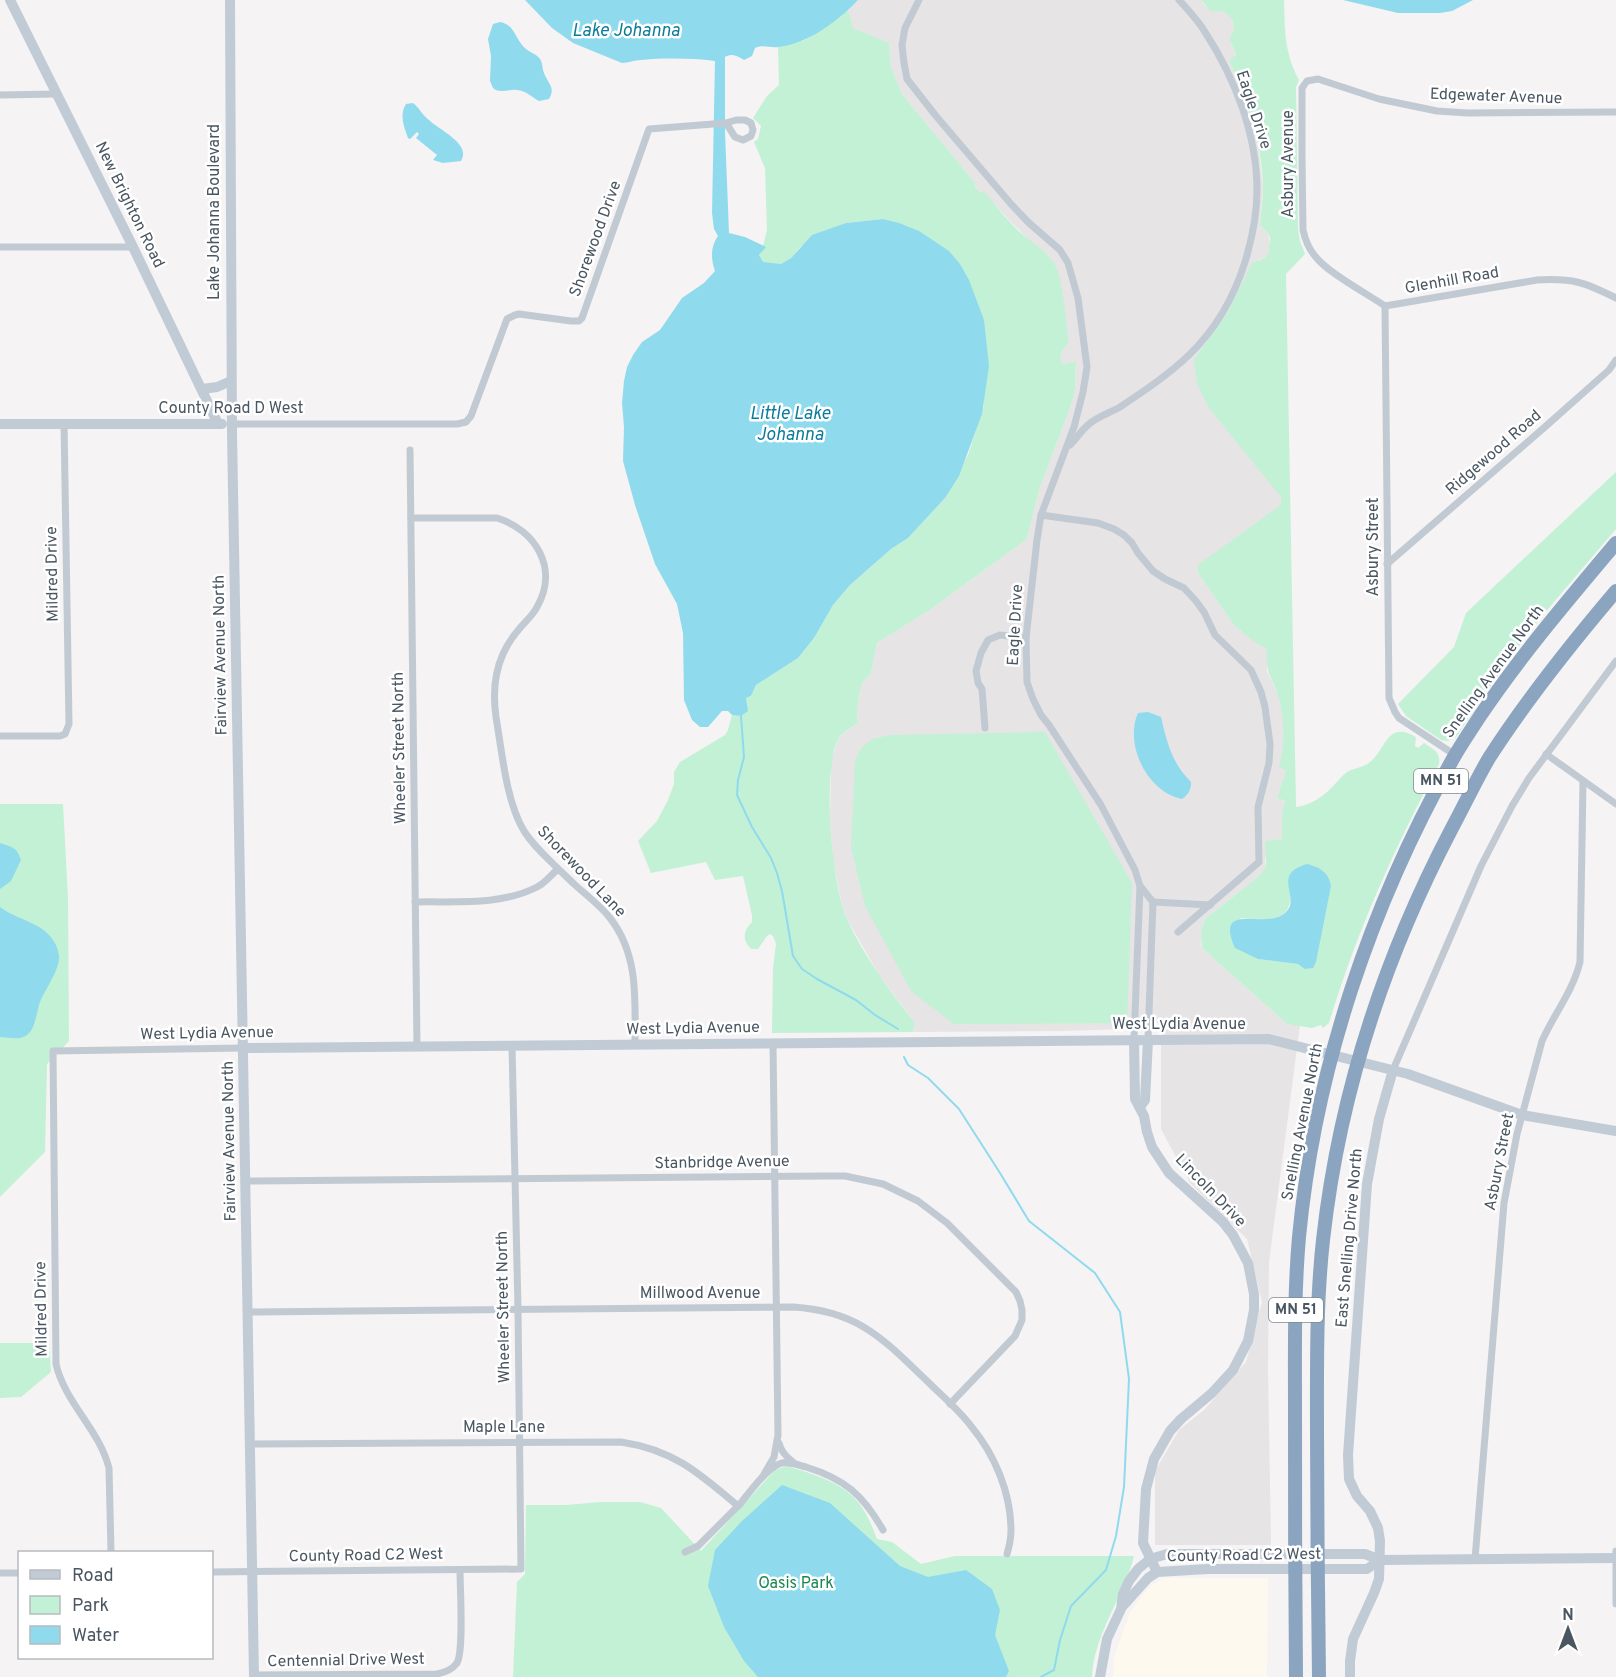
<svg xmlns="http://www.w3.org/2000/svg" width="1616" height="1677" font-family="Overpass,sans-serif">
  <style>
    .commercial { fill: #fdf9ef }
    .education { fill: #e6e4e5 }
    .green { fill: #c3f1d5; fill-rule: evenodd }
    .water { fill: #90daee }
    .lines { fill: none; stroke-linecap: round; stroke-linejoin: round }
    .stream { stroke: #90daee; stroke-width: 2 }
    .street { stroke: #c1cad2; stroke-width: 7 }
    .secondary { stroke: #c1cbd6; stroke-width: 10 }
    .highway { stroke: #8ba5c1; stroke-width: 14 }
    .labels { text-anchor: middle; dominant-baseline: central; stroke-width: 5; stroke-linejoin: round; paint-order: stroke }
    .shield { fill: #fff; stroke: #808990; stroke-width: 1.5 }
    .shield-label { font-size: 15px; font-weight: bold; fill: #4a5661 }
    .street-label { font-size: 16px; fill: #4a5661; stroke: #fff }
    .park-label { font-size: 16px; fill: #17864f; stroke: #fff }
    .water-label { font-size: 18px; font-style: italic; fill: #0c7c9b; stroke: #fff }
  </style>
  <rect width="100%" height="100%" fill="#f5f3f3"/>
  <path class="commercial" d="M1163 1578H1268L1267 1677H1113L1114 1657 1130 1612 1147 1589Z"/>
  <path class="education" d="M858 0H1201L1205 6 1214 11 1226 12 1232 19 1234 30 1229 38 1236 56 1229 60 1247 103 1254 129 1259 152 1263 188 1260 225 1268 233 1270 245 1269 252 1265 258 1258 260 1229 310 1195 358 1208 407 1282 497 1283 501 1282 505 1197 569 1198 573 1234 625 1249 638 1267 650V671L1278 695 1283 718 1284 741 1282 752 1286 770 1277 798 1285 801 1282 811V839L1265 858V868L1258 877 1205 919 1203 923 1201 944 1203 949 1287 1024 1300 1025 1269 1262 1268 1369 1271 1545H1155V1471L1179 1430 1204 1410 1246 1362 1262 1302 1247 1239 1190 1183 1161 1129V1023L1127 1024 1124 1029 1064 1031 913 1032 915 1023 879 975 847 919 842 905 833 859 830 822 831 762 838 740 843 733 857 724 858 702 862 683 871 673 877 643 931 609 1027 539 1039 490 1071 405 1075 390 1076 361 1064 364 1061 362 1060 359 1062 350 1069 343 1057 268 1008 219 984 192 981 193 974 186 976 184 902 94 891 67 889 43 852 28 848 10Z"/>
  <g class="green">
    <path d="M1201 0H1284C1285 30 1284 52 1299 80L1296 87 1298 229 1300 241 1305 254 1286 274 1296 807C1312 805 1324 796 1335 784 1339 780 1343 774 1349 771 1355 768 1365 767 1370 762 1387 748 1387 720 1416 737L1415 746 1418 748 1424 743C1433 749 1441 752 1439 764 1394 849 1357 931 1329 1023L1323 1028 1321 1025 1312 1028 1287 1024 1203 949C1200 940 1201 927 1205 919L1258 877 1265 868 1266 863 1265 841 1282 839V811L1285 801 1277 798 1286 770 1279 767C1285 743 1285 720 1278 696 1272 676 1265 674 1267 650L1249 638 1234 625 1198 573 1197 569 1199 564 1281 505V497L1208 407 1198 386 1194 364 1195 358 1229 310 1252 263 1265 258 1269 252 1270 238 1268 233 1260 225C1261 212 1263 200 1263 187 1262 140 1247 102 1229 60L1236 55 1229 38 1234 30 1232 19 1225 12 1210 11ZM1289 885 1313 968 1298 964 1258 959 1240 918C1268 921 1297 923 1289 885Z"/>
    <path d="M848 10 853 28 889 43 891 67 902 94 976 184 974 186 981 193 984 191C996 205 1007 221 1021 233 1032 243 1047 251 1055 265 1063 278 1066 325 1069 343 1063 349 1059 353 1061 362L1064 364 1076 361 1075 390 1071 405 1039 490 1027 539 931 609 877 643 871 673 862 683 858 702 857 724C851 728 843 731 839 738 821 769 832 886 847 919 864 957 890 991 915 1023L913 1032 772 1033 773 968 776 944 773 936 770 934 767 936 758 949H751C742 940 743 931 752 922V915L743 876 715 880 706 862 651 873 638 841 657 821 668 800 674 784V772L680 762 725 735 728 730 732 715 741 716 746 698 751 696 756 685 798 658 814 638 833 605 850 585 891 549 908 538 945 498 968 455 984 405 883 219 846 223 800 247 791 258 781 264 763 263 759 255 765 247 763 246 767 230 765 168 754 142 758 139 761 126 753 118 767 96 779 85 778 47 805 40Z"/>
    <path d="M1616 472V529L1542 616 1506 663 1456 737 1448 741 1441 740 1406 716 1398 704 1454 647 1466 613Z"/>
    <path d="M1045 732 1132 883 1127 1023 954 1024 911 991 865 906 851 847 855 761 861 748 872 739 890 735Z"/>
    <path d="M0 804H63L68 898 69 1041 47 1064 45 1152 0 1197Z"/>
    <path d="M0 1343H49L51 1372 21 1397 0 1398Z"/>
    <path d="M787 1466C815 1475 847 1483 863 1509 869 1518 873 1529 877 1539L892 1542 921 1564 955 1556H1134C1124 1597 1094 1633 1092 1677H513L517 1582 525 1574 526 1505H566L601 1502H640L661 1508 701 1551 775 1470Z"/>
  </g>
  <g class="water">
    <path d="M525 0H858C838 21 808 44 778 47 770 48 762 44 755 48L752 56 744 60C737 56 733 53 725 57V132L729 233 745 237 766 247 759 255 763 262 781 264 791 258 812 235 846 223 883 219 899 223 919 231 949 251 960 264 969 280 984 320 989 366 982 414 959 476 945 498 908 538 891 549 850 585 833 605 814 638 798 658 756 685 751 696 746 698 748 711 741 716 732 715 728 711H722L708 727H700L692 720 684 700 683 633 677 604 655 564 635 505 623 461 624 427 622 403 624 381 627 367 633 355 642 342 660 330 682 298 704 283 715 271C711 259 710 247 718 236L714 229 712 213 715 61C691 58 665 58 641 60 634 60 629 63 622 63L573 43 552 28Z"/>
    <path d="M1343 0H1473L1452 11 1440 13H1398Z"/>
    <path d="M500 22C514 25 514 35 522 45 527 52 536 53 540 59 543 64 542 68 544 73 548 84 556 87 549 99L539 101C532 97 526 91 517 90 508 89 500 94 493 88L490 81 491 56 488 39 493 24Z"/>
    <path d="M413 103C419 107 422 115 429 120 439 130 472 144 461 161L443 163 433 160 437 155 416 138 419 134 417 132 410 139 408 138C404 127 399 114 406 104Z"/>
    <path d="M1148 712 1161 717C1167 743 1172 763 1191 782 1191 790 1189 794 1182 799 1147 792 1124 744 1138 713Z"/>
    <path d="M0 843C12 847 17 847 21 860L11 881 0 889Z"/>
    <path d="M1307 864C1319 867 1329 872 1331 886L1316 962 1313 968 1305 969 1298 964 1258 959 1235 948C1215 902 1260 928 1282 915 1306 901 1268 875 1307 864Z"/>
    <path d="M0 907C18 921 45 922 56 945 57 948 60 956 59 959 58 973 43 992 39 1005 36 1015 35 1029 27 1035 20 1041 8 1037 0 1037Z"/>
    <path d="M782 1485 830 1503 900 1566 928 1577 966 1570 992 1589 1000 1610 995 1635 1009 1671 1006 1677H758L744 1661 724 1627 708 1586 715 1550 742 1521Z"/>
  </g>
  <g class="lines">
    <g class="stream">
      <path d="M741 716 744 757 738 780 737 795 752 827 771 858 777 873 782 891 793 956 802 969 817 979 856 1000 875 1015 898 1029"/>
      <path d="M904 1057 908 1065 928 1078 959 1109 1000 1173 1029 1221 1095 1273 1120 1312 1129 1379 1124 1487 1116 1536 1106 1570 1071 1606 1060 1640 1054 1670 1041 1677"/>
    </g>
    <g class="street">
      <path d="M919 0 905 28 902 45 904 63 907 79 936 116 1011 204 1028 222 1060 250 1068 263 1078 298 1087 367 1083 392 1074 427 1041 515 1037 540 1026 638 1027 682 1033 699 1041 715 1049 725 1101 805 1135 870 1140 886 1153 902 1148 1040"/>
      <path d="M0 95 57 94"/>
      <path d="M1616 112 1468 113 1437 111 1379 99 1318 79 1307 81 1302 88V158L1303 230C1305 239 1308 248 1315 256 1328 273 1366 293 1385 306L1537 280C1573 278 1584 282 1616 298"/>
      <path d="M0 247H133"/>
      <path d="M1385 306 1389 698 1395 712 1399 718 1455 755"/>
      <path d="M231 424H457L466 422 471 416 507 319 515 315 519 314 571 321H579L582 318 649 129 726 123 736 120H745L751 123 753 130 751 136 743 140 735 137 726 123"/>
      <path d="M1070 445C1076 439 1081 431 1088 425 1096 417 1110 413 1120 407 1144 391 1168 375 1189 355 1216 329 1234 297 1245 262 1252 239 1257 215 1257 190 1257 135 1235 78 1205 32 1198 20 1188 10 1179 0"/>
      <path d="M410 450 417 1047"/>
      <path d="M1041 515 1098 523 1114 529 1124 535 1132 543 1138 553 1153 571 1165 579 1184 588 1196 601 1204 612 1215 635 1251 670 1261 692 1265 707 1270 744 1269 763 1258 807 1259 862 1178 932"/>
      <path d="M411 518H497C536 530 559 569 537 607 533 615 526 621 520 628 513 636 507 645 503 654 494 674 493 696 496 717 502 752 506 801 524 831 537 851 557 867 574 884 586 895 600 905 610 918 639 955 635 1000 635 1045"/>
      <path d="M1387 564 1546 426 1609 370 1616 360"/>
      <path d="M985 728 982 689 978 683 976 671 981 653 988 640 1000 635 1026 638"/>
      <path d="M0 736H60L65 734 69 724 64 423"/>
      <path d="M1546 754 1616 804"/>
      <path d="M415 902C455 901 500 906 537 887 545 883 551 875 558 869"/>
      <path d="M1153 902 1210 905"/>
      <path d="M1134 1040 1140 886"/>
      <path d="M1393 1070 1481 866 1512 806 1529 778 1616 661"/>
      <path d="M246 1181 827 1176H845L883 1184 918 1201 947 1223 1016 1292 1020 1301 1022 1310V1320L1015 1336 950 1404"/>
      <path d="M248 1312 793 1307C858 1311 882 1338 926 1380 941 1395 958 1409 971 1426 995 1455 1011 1493 1011 1531 1011 1539 1009 1547 1007 1554"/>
      <path d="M779 1443C781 1451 786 1457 793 1462"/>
      <path d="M250 1444 621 1442C674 1450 699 1473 738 1506"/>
      <path d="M763 1476 774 1457 778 1435 773 1043"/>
      <path d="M1616 1551V1604"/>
      <path d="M111 1552 109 1468C99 1429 65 1403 56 1364L53 1051 243 1048"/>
      <path d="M685 1552 698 1546 704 1540C716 1528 728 1516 740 1504 749 1493 766 1469 779 1464 786 1460 798 1465 806 1467 845 1479 863 1495 883 1530"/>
      <path d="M1475 1559 1504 1203 1517 1134 1542 1041C1554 1014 1573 991 1580 962L1583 781"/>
      <path d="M212 1572 521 1569 518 1309 512 1046"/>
      <path d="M0 1573H20"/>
      <path d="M254 1675 437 1674C445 1672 452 1670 457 1663 464 1651 460 1587 460 1570"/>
    </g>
    <g class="secondary">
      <path d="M10 0 133 247 218 424"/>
      <path d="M230 0 232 433 254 1677"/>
      <path d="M202 389 217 387 231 381"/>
      <path d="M0 424H222"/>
      <path d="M1134 1040 1135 1099 1144 1116 1147 1132 1152 1147 1169 1173 1223 1222 1233 1235 1248 1263 1254 1294V1310L1248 1341 1233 1370 1212 1393 1181 1419 1170 1431 1154 1459 1146 1489 1143 1543 1157 1572"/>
      <path d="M243 1048 1269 1039 1408 1074 1522 1115 1616 1131"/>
      <path d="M1140 1107 1145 1100 1148 1040"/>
      <path d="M1122 1607 1148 1578 1157 1572 1208 1569H1367L1380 1560"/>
      <path d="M1100 1677 1107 1639 1121 1609 1123 1594 1129 1581 1138 1569 1150 1559 1167 1554H1365L1380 1560 1616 1558"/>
      <path d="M1350 1677V1661L1353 1639 1374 1593 1379 1579 1380 1541 1378 1528 1370 1511 1357 1496 1349 1479 1348 1455 1367 1184 1379 1119 1393 1070"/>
    </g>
    <g class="highway">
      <path d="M1296 1677C1295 1587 1295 1498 1295 1408 1295 1351 1294 1294 1299 1237 1315 1069 1371 904 1454 757 1462 743 1471 730 1480 716 1521 655 1569 599 1616 543"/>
      <path d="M1319 1677C1318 1595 1317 1514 1317 1432 1317 1368 1316 1304 1323 1240 1339 1096 1384 958 1451 830 1464 806 1475 782 1489 758 1527 699 1571 644 1616 591"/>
    </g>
  </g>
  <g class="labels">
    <g class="shield">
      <rect x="1414" y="769" width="54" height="24" rx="4.5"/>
      <rect x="1269" y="1298" width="54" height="24" rx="4.5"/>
    </g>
    <g class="shield-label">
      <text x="1441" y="781">MN 51</text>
      <text x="1296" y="1310">MN 51</text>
    </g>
    <g class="street-label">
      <text transform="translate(1496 97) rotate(2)">Edgewater Avenue</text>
      <text transform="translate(1253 110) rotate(72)">Eagle Drive</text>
      <text transform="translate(1289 164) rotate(-90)">Asbury Avenue</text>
      <text transform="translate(129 205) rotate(64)">New Brighton Road</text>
      <text transform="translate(215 212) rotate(-90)">Lake Johanna Boulevard</text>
      <text transform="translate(596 239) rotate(-70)">Shorewood Drive</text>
      <text transform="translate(1452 281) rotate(-10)">Glenhill Road</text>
      <text x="231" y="409">County Road D West</text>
      <text transform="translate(1494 453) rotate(-41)">Ridgewood Road</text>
      <text transform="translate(1374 547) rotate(-90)">Asbury Street</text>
      <text transform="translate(53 574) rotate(-91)">Mildred Drive</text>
      <text transform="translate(1016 625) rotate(-87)">Eagle Drive</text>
      <text transform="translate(221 655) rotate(-91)">Fairview Avenue North</text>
      <text transform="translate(1494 672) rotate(-54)">Snelling Avenue North</text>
      <text transform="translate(400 748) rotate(-91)">Wheeler Street North</text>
      <text transform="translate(581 872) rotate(46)">Shorewood Lane</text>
      <text x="1179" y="1025">West Lydia Avenue</text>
      <text transform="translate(693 1029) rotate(-1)">West Lydia Avenue</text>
      <text transform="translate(207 1034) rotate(-1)">West Lydia Avenue</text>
      <text transform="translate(1303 1122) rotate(-79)">Snelling Avenue North</text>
      <text transform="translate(230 1141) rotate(-91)">Fairview Avenue North</text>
      <text transform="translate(1500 1162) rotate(-79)">Asbury Street</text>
      <text transform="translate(722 1163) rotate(-1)">Stanbridge Avenue</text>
      <text transform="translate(1210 1191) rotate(46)">Lincoln Drive</text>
      <text transform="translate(1350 1238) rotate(-85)">East Snelling Drive North</text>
      <text x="700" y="1294">Millwood Avenue</text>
      <text transform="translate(504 1307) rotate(-91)">Wheeler Street North</text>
      <text transform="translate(42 1309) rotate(-91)">Mildred Drive</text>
      <text x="504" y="1428">Maple Lane</text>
      <text transform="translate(366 1556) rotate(-1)">County Road C2 West</text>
      <text transform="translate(1244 1556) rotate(-1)">County Road C2 West</text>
      <text transform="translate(346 1661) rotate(-1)">Centennial Drive West</text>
    </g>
    <g class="park-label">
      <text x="796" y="1584">Oasis Park</text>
    </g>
    <g class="water-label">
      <text x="626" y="31">Lake Johanna</text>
      <text x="790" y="414">Little Lake<tspan x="790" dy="21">Johanna</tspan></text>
    </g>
  </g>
  <rect x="18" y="1551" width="195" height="108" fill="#ffffff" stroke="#b7bbc0" stroke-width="1.5"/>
  <rect x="30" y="1570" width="30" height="9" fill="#c1cbd6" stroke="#b7bbc0" stroke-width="1.5"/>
  <text x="72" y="1581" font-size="18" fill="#4a5661">Road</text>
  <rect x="30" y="1596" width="30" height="18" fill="#c3f1d5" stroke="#b7bbc0" stroke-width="1.5"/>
  <text x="72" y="1611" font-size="18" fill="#4a5661">Park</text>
  <rect x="30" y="1626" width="30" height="18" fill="#90daee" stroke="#b7bbc0" stroke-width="1.5"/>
  <text x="72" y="1641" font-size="18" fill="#4a5661">Water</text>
  <g transform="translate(1568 1629)" stroke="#ffffff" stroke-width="4.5" paint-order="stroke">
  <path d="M0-4.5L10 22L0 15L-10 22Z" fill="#4a5661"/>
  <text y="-9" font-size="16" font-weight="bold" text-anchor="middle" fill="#4a5661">N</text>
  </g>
</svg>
